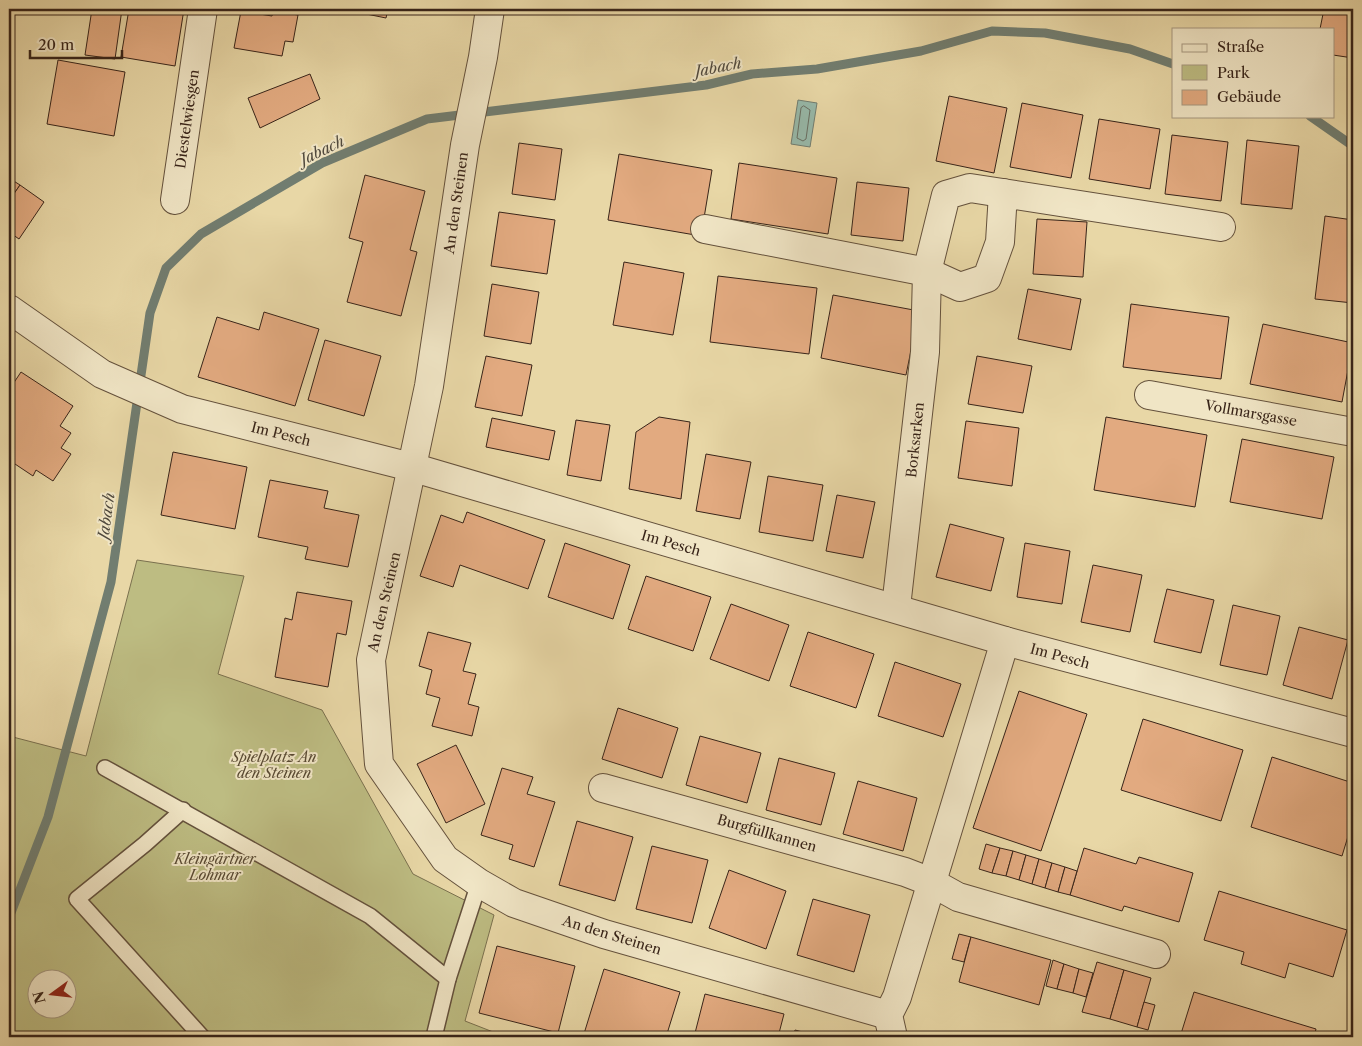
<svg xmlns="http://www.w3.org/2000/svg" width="1362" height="1046" font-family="'Libre Caslon Text',serif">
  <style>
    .green { fill: #bdbc82; stroke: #7a704e; fill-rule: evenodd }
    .water { fill: #97b9aa; stroke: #717d70 }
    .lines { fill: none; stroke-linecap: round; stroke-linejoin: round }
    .shore { stroke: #686e62; stroke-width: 1 }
    .stream { stroke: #717d70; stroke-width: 9 }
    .building { fill: #e2aa80; stroke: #382419 }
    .service-casing { stroke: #64513c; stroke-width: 18 }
    .minor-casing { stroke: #64513c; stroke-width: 30 }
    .service { stroke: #f0e5c5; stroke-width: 15 }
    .minor { stroke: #f0e5c5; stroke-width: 28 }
    .labels { text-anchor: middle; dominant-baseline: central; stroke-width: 4; stroke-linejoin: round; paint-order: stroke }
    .street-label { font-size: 14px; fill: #382419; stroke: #f0e5c5 }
    .park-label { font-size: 14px; font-style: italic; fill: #594a33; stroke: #f0e5c5 }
    .water-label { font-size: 15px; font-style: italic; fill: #50493d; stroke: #f0e5c5 }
  </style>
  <rect width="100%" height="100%" fill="#e8d7a6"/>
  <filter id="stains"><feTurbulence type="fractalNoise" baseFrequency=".004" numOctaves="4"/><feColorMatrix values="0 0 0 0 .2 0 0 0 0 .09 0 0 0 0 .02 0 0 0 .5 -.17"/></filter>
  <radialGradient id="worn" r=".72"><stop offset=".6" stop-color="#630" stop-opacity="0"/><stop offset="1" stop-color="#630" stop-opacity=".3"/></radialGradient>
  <path class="green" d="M137 560 244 576 218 674 322 710 413 874 494 915 465 1021 506 1037H9V736L86 756ZM38 978H68V1008H38Z"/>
  <path class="water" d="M798 100 817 103 810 147 791 144Z"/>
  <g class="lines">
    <path class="shore" d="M804 106 810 110 806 139 803 141 797 138 801 108Z"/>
    <g class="stream">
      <path d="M1310 116 1353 146"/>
      <path d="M9 918 48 817 111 582 150 313 166 268 201 234 322 163 427 119 706 85 752 74 817 69 921 51 992 31 1045 33 1130 49 1173 64"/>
    </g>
  </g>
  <g class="building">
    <path d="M92 9H122L115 59 85 55Z"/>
    <path d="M129 9H184L175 66 121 57Z"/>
    <path d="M342 9H388L386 18Z"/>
    <path d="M1324 9H1353V58L1333 55V29H1320Z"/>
    <path d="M241 11 272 16 273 11 298 15 293 42 285 41 282 56 234 48Z"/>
    <path d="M58 60 125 72 114 136 47 124Z"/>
    <path d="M310 74 320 99 260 128 248 98Z"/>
    <path d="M949 96 1007 108 994 173 936 161Z"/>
    <path d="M1022 103 1083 115 1071 178 1010 167Z"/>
    <path d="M1099 119 1160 129 1150 189 1089 179Z"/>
    <path d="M1172 135 1228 142 1221 201 1165 194Z"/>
    <path d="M1247 140 1299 146 1292 209 1241 204Z"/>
    <path d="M519 143 562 149 555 200 512 194Z"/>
    <path d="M619 154 712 170 701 236 608 220Z"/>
    <path d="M739 163 837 178 828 234 731 219Z"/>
    <path d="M365 175 425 191 410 250 417 252 401 316 347 302 363 242 349 238Z"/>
    <path d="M9 178 20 185 9 201Z"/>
    <path d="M857 182 909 188 903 241 851 235Z"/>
    <path d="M20 185 44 202 19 239 9 232V201Z"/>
    <path d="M499 212 555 220 547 274 491 266Z"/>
    <path d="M1325 216 1353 220V303L1315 299Z"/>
    <path d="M1037 219 1087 222 1083 277 1033 274Z"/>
    <path d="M624 262 684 273 673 335 613 325Z"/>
    <path d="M718 276 817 288 809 354 710 342Z"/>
    <path d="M492 284 539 292 531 344 484 336Z"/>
    <path d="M1028 289 1081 299 1071 350 1018 339Z"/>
    <path d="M833 295 919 311 906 375 821 358Z"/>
    <path d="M1131 304 1229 317 1221 379 1123 367Z"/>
    <path d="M264 312 319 329 295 406 198 377 217 317 259 330Z"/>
    <path d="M1263 324 1353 343 1342 402 1250 384Z"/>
    <path d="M325 340 381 356 364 416 308 400Z"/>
    <path d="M486 356 532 365 522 416 475 407Z"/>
    <path d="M977 356 1032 366 1023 413 968 404Z"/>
    <path d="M21 372 73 406 60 426 71 433 61 448 71 454 53 481 36 470 33 476 9 460V390Z"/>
    <path d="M659 417 690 422 681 499 629 489 636 432Z"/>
    <path d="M1106 417 1207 435 1195 507 1094 490Z"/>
    <path d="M492 418 555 431 549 460 486 447Z"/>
    <path d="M576 420 610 425 601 481 567 475Z"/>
    <path d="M966 421 1019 428 1012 486 958 478Z"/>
    <path d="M1242 439 1334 457 1322 519 1230 502Z"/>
    <path d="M173 452 247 467 235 529 161 515Z"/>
    <path d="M706 454 751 462 740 519 696 511Z"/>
    <path d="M768 476 823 485 813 541 759 532Z"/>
    <path d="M270 480 328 491 324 508 359 515 348 567 305 559 308 547 258 537Z"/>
    <path d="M837 495 875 502 863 558 826 551Z"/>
    <path d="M467 512 545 540 528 589 460 565 453 587 420 576 441 515 463 523Z"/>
    <path d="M950 524 1004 538 991 591 936 577Z"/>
    <path d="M565 543 630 565 613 619 548 597Z"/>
    <path d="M1025 543 1070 551 1062 604 1017 597Z"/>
    <path d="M1093 565 1142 575 1130 632 1081 622Z"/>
    <path d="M646 576 711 597 693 651 628 629Z"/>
    <path d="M1167 589 1214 600 1201 653 1154 642Z"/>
    <path d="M297 592 352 601 346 635 337 633 328 687 275 677 285 618 292 620Z"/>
    <path d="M731 604 789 625 769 681 710 659Z"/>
    <path d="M1233 605 1280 616 1267 675 1220 665Z"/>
    <path d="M1299 627 1348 640 1332 699 1283 685Z"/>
    <path d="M428 632 471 643 463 671 476 674 468 704 479 707 472 736 432 726 440 698 426 694 432 670 419 666Z"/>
    <path d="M808 632 874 654 856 708 790 686Z"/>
    <path d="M895 662 961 684 943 737 878 716Z"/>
    <path d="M1019 691 1087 714 1041 851 973 828Z"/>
    <path d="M618 708 678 728 662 778 602 759Z"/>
    <path d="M1143 719 1243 750 1221 821 1121 790Z"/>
    <path d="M700 736 761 753 747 803 686 785Z"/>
    <path d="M456 745 485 804 446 823 417 764Z"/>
    <path d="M1272 757 1353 783V820L1342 856 1251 827Z"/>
    <path d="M779 758 835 773 821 825 766 810Z"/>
    <path d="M502 768 533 777 527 794 555 802 534 867 509 859 513 845 481 835Z"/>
    <path d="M858 781 917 798 903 851 843 834Z"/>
    <path d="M577 821 633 837 615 901 559 885Z"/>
    <path d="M986 844 1000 848 992 873 979 869Z"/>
    <path d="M652 846 708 860 692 923 636 909Z"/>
    <path d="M1000 848 1013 851 1006 876 992 873Z"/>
    <path d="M1084 848 1136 864 1139 857 1193 873 1179 922 1124 906 1122 911 1070 895Z"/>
    <path d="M1013 851 1026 855 1019 880 1006 876Z"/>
    <path d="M1026 855 1039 859 1032 884 1019 880Z"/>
    <path d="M1039 859 1052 863 1045 888 1032 884Z"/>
    <path d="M1052 863 1065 867 1058 892 1045 888Z"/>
    <path d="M1065 867 1077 871 1070 895 1058 892Z"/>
    <path d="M729 870 786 891 766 949 709 928Z"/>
    <path d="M1219 891 1347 930 1333 977 1289 963 1285 978 1241 964 1244 952 1204 940Z"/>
    <path d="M813 899 870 915 854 972 797 955Z"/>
    <path d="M959 934 971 937 964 962 952 959Z"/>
    <path d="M971 937 1051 960 1039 1005 959 982Z"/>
    <path d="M497 946 575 966 558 1033 479 1013Z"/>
    <path d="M1053 960 1064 964 1057 989 1046 986Z"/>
    <path d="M1097 962 1124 970 1110 1019 1082 1012Z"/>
    <path d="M1064 964 1079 969 1073 993 1057 989Z"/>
    <path d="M604 969 680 992 666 1037H583Z"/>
    <path d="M1079 969 1093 973 1086 997 1073 993Z"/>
    <path d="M1124 970 1151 978 1137 1027 1110 1019Z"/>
    <path d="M1194 992 1316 1029 1314 1037H1180Z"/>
    <path d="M705 994 784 1014 778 1037H694Z"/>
    <path d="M1144 1002 1155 1005 1148 1030 1137 1027Z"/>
    <path d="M795 1030 822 1037H793Z"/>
  </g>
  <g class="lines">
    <defs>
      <g id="service">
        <path d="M105 768 370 916 448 979"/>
        <path d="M183 810 145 844 77 899 202 1037"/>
        <path d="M434 1037 448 979 479 883"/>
      </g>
      <g id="minor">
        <path d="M490 9 483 57 465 145 429 386 371 660 379 764 445 859 479 883 514 903 604 934 888 1015"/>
        <path d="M175 200 203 9"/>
        <path d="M705 229 927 272 960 287 987 278 1000 242 1003 193"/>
        <path d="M9 309 102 374 182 409 411 467 1005 641 1353 733"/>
        <path d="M1149 395 1353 432"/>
        <path d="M896 607 925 352 927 272 946 195 970 188 1221 227"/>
        <path d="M603 788 905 872 931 882 958 897 1156 954"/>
        <path d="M893 1037 888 1015 897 997 1005 641"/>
      </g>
    </defs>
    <use href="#service" class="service-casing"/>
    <use href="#minor" class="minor-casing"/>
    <use href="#service" class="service"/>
    <use href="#minor" class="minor"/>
  </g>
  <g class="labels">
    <g class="street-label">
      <text transform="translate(187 119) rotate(-82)">Diestelwiesgen</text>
      <text transform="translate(456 203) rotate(-82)">An den Steinen</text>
      <text transform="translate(1251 413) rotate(10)">Vollmarsgasse</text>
      <text transform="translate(281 434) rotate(14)">Im Pesch</text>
      <text transform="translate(915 440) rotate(-84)">Borksarken</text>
      <text transform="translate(671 543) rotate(16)">Im Pesch</text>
      <text transform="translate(384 602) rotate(-77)">An den Steinen</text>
      <text transform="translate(1060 656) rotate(15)">Im Pesch</text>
      <text transform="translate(767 833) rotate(16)">Burgfüllkannen</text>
      <text transform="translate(612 935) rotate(17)">An den Steinen</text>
    </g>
    <g class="park-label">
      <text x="274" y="757">Spielplatz An<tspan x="274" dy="16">den Steinen</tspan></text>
      <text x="215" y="859">Kleingärtner<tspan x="215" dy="16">Lohmar</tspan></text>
    </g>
    <g class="water-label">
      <text transform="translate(718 67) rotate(-11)">Jabach</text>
      <text transform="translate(322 150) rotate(-26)">Jabach</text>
      <text transform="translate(106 516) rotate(-82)">Jabach</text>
    </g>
  </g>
  <rect width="1362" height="1046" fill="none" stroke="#e8d7a6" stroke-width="30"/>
  <rect x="10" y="10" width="1342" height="1026" fill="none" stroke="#382419" stroke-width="2.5"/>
  <rect x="15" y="15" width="1332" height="1016" fill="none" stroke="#382419"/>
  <rect x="1172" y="28" width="162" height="90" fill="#f0e5c5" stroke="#a69880"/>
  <rect x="1182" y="44" width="25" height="8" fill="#f0e5c5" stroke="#a69880"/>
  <text x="1217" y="52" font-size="15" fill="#382419">Straße</text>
  <rect x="1182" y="65" width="25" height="15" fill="#bdbc82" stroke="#a69880"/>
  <text x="1217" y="78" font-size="15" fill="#382419">Park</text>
  <rect x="1182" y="90" width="25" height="15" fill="#e2aa80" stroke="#a69880"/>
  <text x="1217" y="102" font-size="15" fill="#382419">Gebäude</text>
  <g transform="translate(52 994) rotate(255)"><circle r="24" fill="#f0e5c5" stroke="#a69880"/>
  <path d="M0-4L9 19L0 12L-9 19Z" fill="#8f2418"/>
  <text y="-8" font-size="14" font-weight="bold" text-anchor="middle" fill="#382419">N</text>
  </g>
  <path d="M30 50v8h92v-8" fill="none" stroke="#382419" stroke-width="2.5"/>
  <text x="38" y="50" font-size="15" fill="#382419" stroke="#f0e5c5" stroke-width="4" paint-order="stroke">20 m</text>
  <rect width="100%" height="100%" filter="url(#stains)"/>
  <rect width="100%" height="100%" fill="url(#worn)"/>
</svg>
